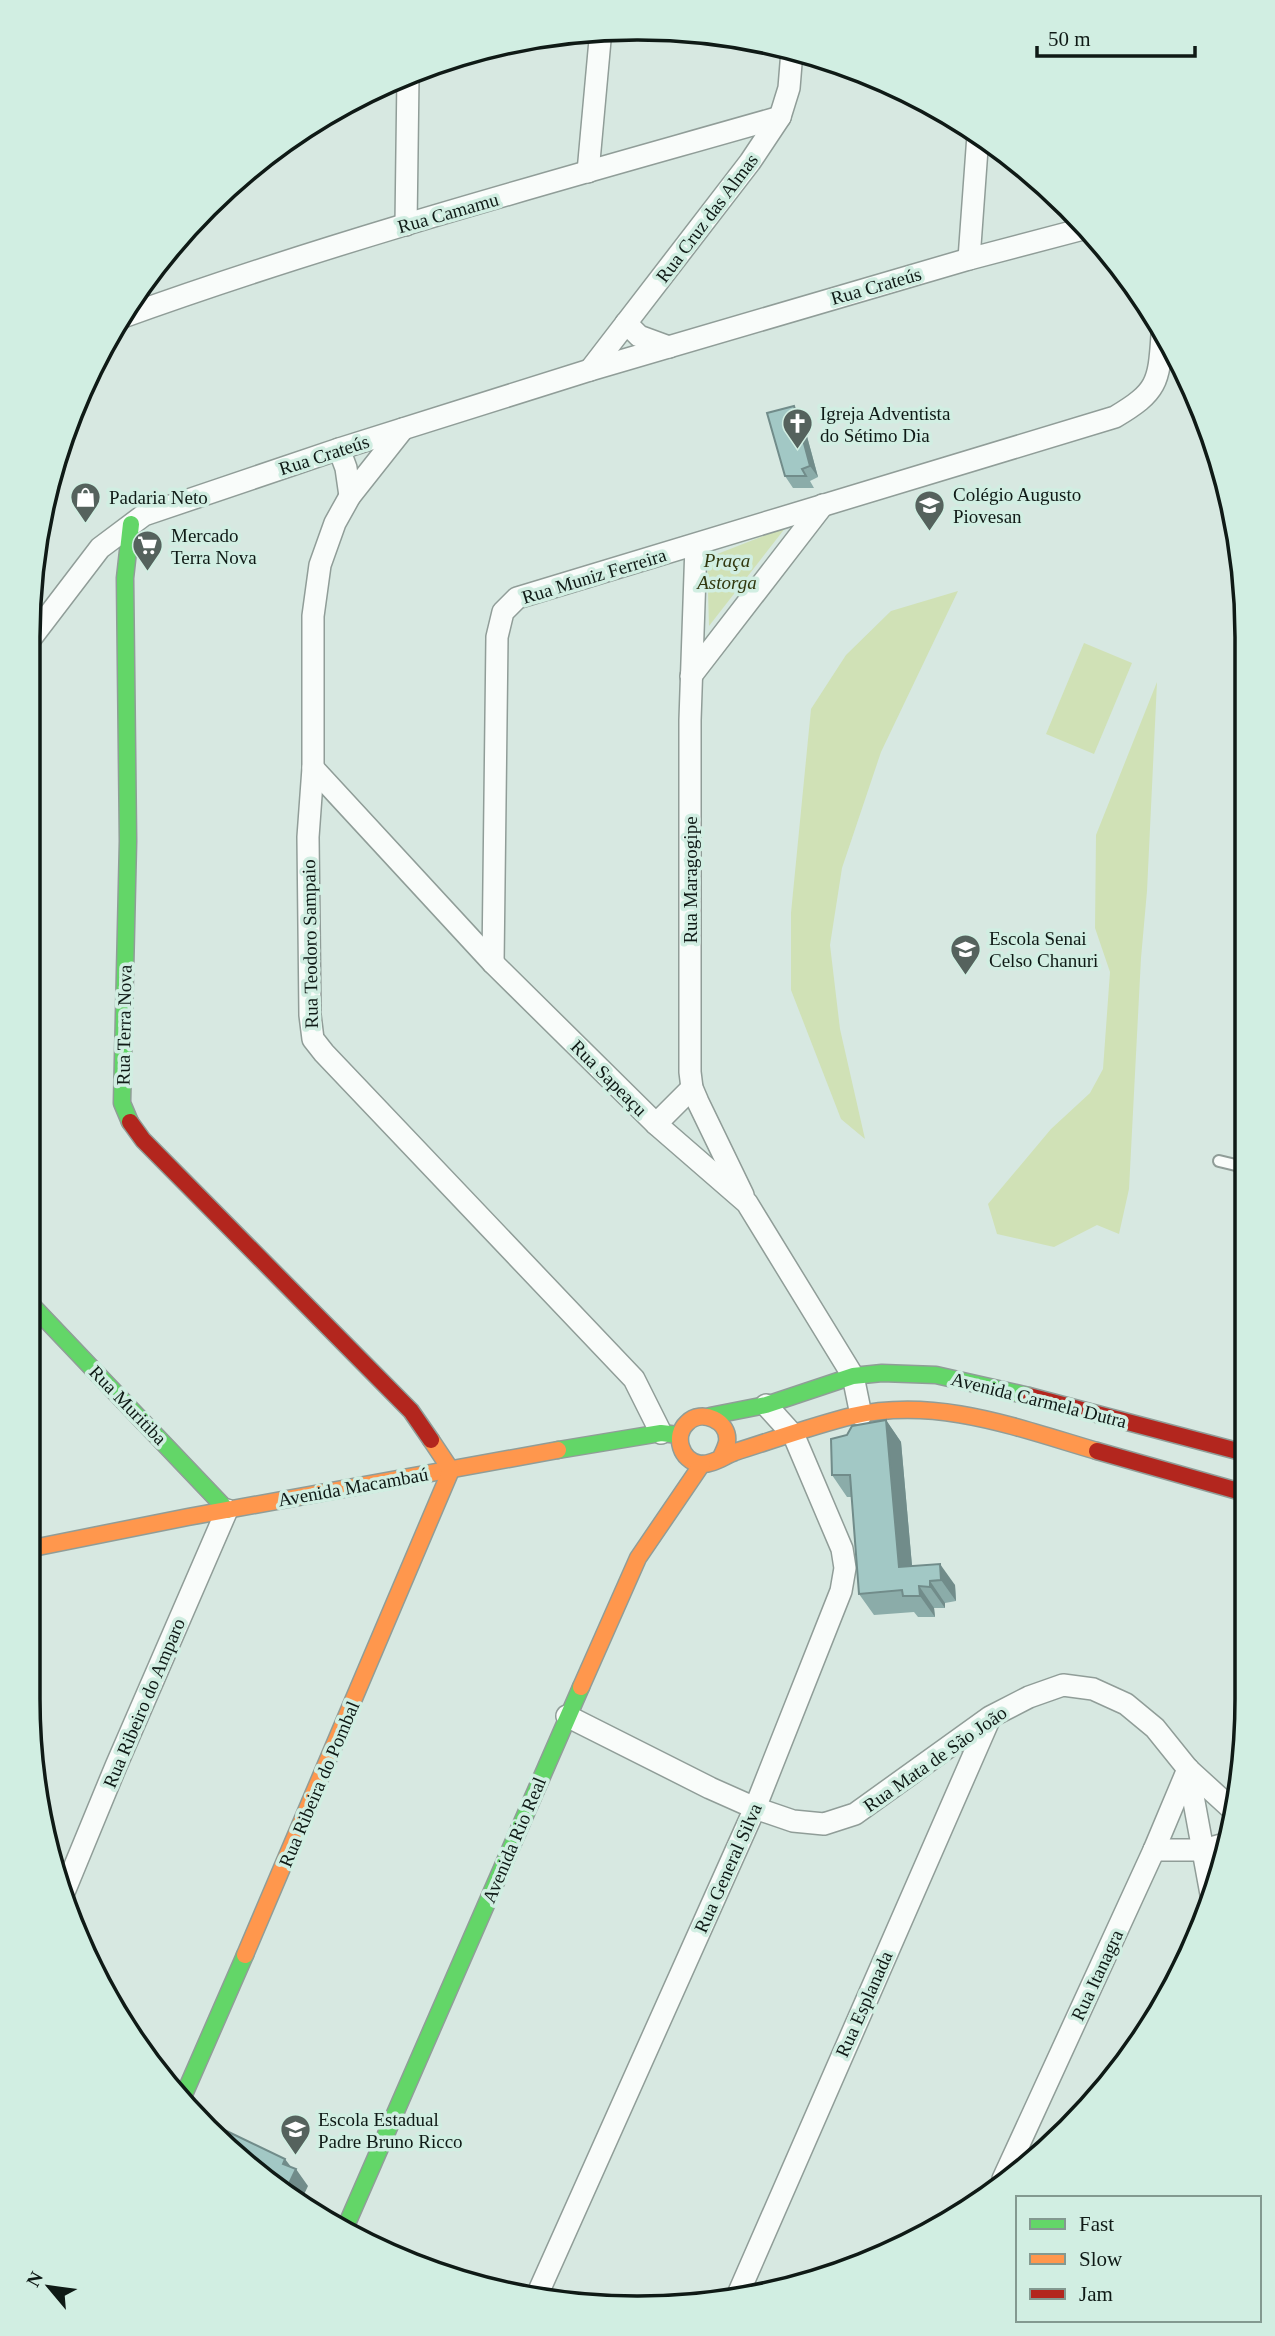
<svg xmlns="http://www.w3.org/2000/svg" width="1275" height="2336" font-family="'Times New Roman',serif">
  <style>
    .green { fill: #d0e1b6 }
    .lines { fill: none; stroke-linecap: round; stroke-linejoin: round }
    .lane-casing { stroke: #909d98; stroke-width: 14 }
    .street-casing { stroke: #909d98; stroke-width: 24 }
    .fast-casing { stroke: #909d98; stroke-width: 19 }
    .slow-casing { stroke: #909d98; stroke-width: 19 }
    .jam-casing { stroke: #909d98; stroke-width: 19 }
    .lane { stroke: #f9fcfa; stroke-width: 10 }
    .street { stroke: #f9fcfa; stroke-width: 21 }
    .fast { stroke: #63d668; stroke-width: 16 }
    .slow { stroke: #ff974d; stroke-width: 16 }
    .jam { stroke: #b3261e; stroke-width: 16 }
    .wall { fill: #8baca9 }
    .shaded-wall { fill: #718c8a }
    .building { fill: #a2c8c5; stroke: #718c8a; stroke-width: 2 }
    .labels { text-anchor: middle; dominant-baseline: central; stroke-width: 7; stroke-linejoin: round; paint-order: stroke }
    .street-label { font-size: 19px; fill: #0f1a16; stroke: #d1eee2 }
    .poi-label { font-size: 19px; fill: #0f1a16; stroke: #d1eee2; text-anchor: start }
    .park-label { font-size: 19px; font-style: italic; fill: #31380f; stroke: #d1eee2 }
    .rim { fill: none; stroke: #0f1a16; stroke-width: 3.5 }
  </style>
  <rect width="100%" height="100%" fill="#d7e8e1"/>
  <g class="green">
    <path d="M786 527 709 626 707 558Z"/>
    <path d="M958 591 881 752 842 868 830 945 840 1029 865 1139 841 1119 791 990V913L811 709 846 655 891 611Z"/>
    <path d="M1084 643 1132 663 1094 754 1046 734Z"/>
    <path d="M1157 682 1147 891 1141 958 1129 1189 1119 1234 1097 1225 1054 1247 997 1234 988 1204 1051 1129 1090 1093 1103 1069 1110 972 1095 928 1096 835Z"/>
  </g>
  <g class="lines">
    <defs>
      <path id="lane" d="M1219 1161 1244 1167"/>
      <g id="street">
        <path d="M588 172 601 29"/>
        <path d="M406 225 408 76"/>
        <path d="M969 259 978 135"/>
        <path d="M120 318C336 240 559 180 780 117"/>
        <path d="M626 323 639 336 669 347"/>
        <path d="M590 370 750 162 780 117 789 88 792 51"/>
        <path d="M403 429 350 496 335 523 320 565 313 616V768L308 837 310 1015 313 1039 324 1053 634 1379 661 1433"/>
        <path d="M339 449 346 468 350 496"/>
        <path d="M696 545 690 720V1072L692 1088 698 1102 743 1195"/>
        <path d="M29 641 100 548 144 515 339 449 590 370 969 259 1083 229"/>
        <path d="M691 676 823 505"/>
        <path d="M313 768 493 963 656 1124 747 1203 853 1376 861 1415"/>
        <path d="M493 963 497 637 503 612 517 598 1115 417C1157 392 1159 383 1162 335"/>
        <path d="M656 1124 692 1088"/>
        <path d="M567 1716 710 1788 755 1808 793 1821 824 1824 855 1814 990 1717 1029 1697 1063 1685 1093 1689 1126 1704 1155 1728 1188 1769 1234 1811"/>
        <path d="M1188 1769 1211 1894"/>
        <path d="M1154 1850H1203L1228 1843"/>
        <path d="M62 1897 116 1766 227 1510"/>
        <path d="M1003 2179 1154 1850 1188 1769"/>
        <path d="M739 2292 989 1720"/>
        <path d="M538 2293 755 1808 841 1591 845 1568 842 1549 794 1436 766 1405"/>
      </g>
      <g id="fast">
        <path d="M130 1122 122 1103 128 841 125 578 131 524"/>
        <path d="M28 1301 227 1510"/>
        <path d="M710 1416 766 1405 853 1376 882 1373 936 1375 1029 1396"/>
        <path d="M558 1450 661 1433 679 1435"/>
        <path d="M183 2097 245 1955"/>
        <path d="M346 2226 581 1687"/>
      </g>
      <g id="slow">
        <path d="M721 1457C723 1453 726 1447 727 1442 730 1421 701 1408 687 1423 673 1436 681 1461 700 1464 713 1465 724 1456 735 1452 773 1440 815 1425 852 1416 936 1396 1018 1428 1097 1451"/>
        <path d="M28 1549 188 1517 558 1450"/>
        <path d="M581 1687 638 1558 702 1464"/>
        <path d="M245 1955 451 1470 431 1440"/>
      </g>
      <g id="jam">
        <path d="M130 1122 143 1140 411 1411 431 1440"/>
        <path d="M1029 1396 1245 1453"/>
        <path d="M1097 1451 1245 1493"/>
      </g>
    </defs>
    <use href="#lane" class="lane-casing"/>
    <use href="#street" class="street-casing"/>
    <use href="#fast" class="fast-casing"/>
    <use href="#slow" class="slow-casing"/>
    <use href="#jam" class="jam-casing"/>
    <use href="#lane" class="lane"/>
    <use href="#street" class="street"/>
    <use href="#fast" class="fast"/>
    <use href="#slow" class="slow"/>
    <use href="#jam" class="jam"/>
  </g>
  <g class="wall">
    <path d="M802 418 818 477 810 481 814 488H793L785 476Z"/>
    <path d="M886 1420 901 1442 912 1566 955 1585 956 1601 945 1603V1608H934L935 1617H918L914 1612 874 1615 859 1594 852 1497H847L832 1475 847 1435Z"/>
  </g>
  <g class="shaded-wall">
    <path d="M794 406 802 418 818 477 810 466Z"/>
    <path d="M886 1420 901 1442 914 1588 899 1567Z"/>
    <path d="M940 1564 955 1585 956 1601 941 1580Z"/>
    <path d="M930 1581 945 1603V1608L930 1587Z"/>
    <path d="M919 1586 934 1608 935 1617 920 1596Z"/>
    <path d="M285 2159 295 2172 296 2169 308 2186 299 2205 285 2192 283 2164Z"/>
  </g>
  <g class="building">
    <path d="M794 406 810 466 802 469 806 476H785L767 413Z"/>
    <path d="M886 1420 899 1567 940 1564 941 1580 930 1581V1587L919 1586 920 1596H903L902 1590 859 1594 850 1475H832L831 1439 847 1435 852 1426Z"/>
    <path d="M212 2124 285 2159 283 2164 296 2169 285 2192Z"/>
  </g>
  <defs>
    <symbol id="church-pin" viewBox="-11 -11 22 30"><path d="M0 17L-7.5 6A9.5 9.5 0 1 1 7.5 6Z" fill="#55625d" stroke="#d1eee2"/><path d="M-1.2-6h2.4v3.5h3.3v2.4h-3.3V6h-2.4V-.1h-3.3v-2.4h3.3Z" fill="#fff"/></symbol>
    <symbol id="shop-pin" viewBox="-11 -11 22 30"><path d="M0 17L-7.5 6A9.5 9.5 0 1 1 7.5 6Z" fill="#55625d" stroke="#d1eee2"/><path d="M-5-2.5h2.3a2.7 3.5 0 0 1 5.4 0H5L5.5 6h-11ZM-1.5-2.5h3a1.5 2.3 0 0 0-3 0Z" fill="#fff"/></symbol>
    <symbol id="school-pin" viewBox="-11 -11 22 30"><path d="M0 17L-7.5 6A9.5 9.5 0 1 1 7.5 6Z" fill="#55625d" stroke="#d1eee2"/><path d="M0-5L7-2L0 1L-7-2ZM-4 1L0 2.5L4 1V4Q0 6-4 4Z" fill="#fff"/></symbol>
    <symbol id="supermarket-pin" viewBox="-11 -11 22 30"><path d="M0 17L-7.5 6A9.5 9.5 0 1 1 7.5 6Z" fill="#55625d" stroke="#d1eee2"/><path d="M-6-5.5h2.5l.6 2H6L4.5 2H-2.5L-4.4-4H-6ZM-1.5 3.2a1.3 1.3 0 1 0 .1 0ZM3 3.2a1.3 1.3 0 1 0 .1 0Z" fill="#fff"/></symbol>
    <symbol id="university-pin" viewBox="-11 -11 22 30"><path d="M0 17L-7.5 6A9.5 9.5 0 1 1 7.5 6Z" fill="#55625d" stroke="#d1eee2"/><path d="M0-5L7-2L0 1L-7-2ZM-4 1L0 2.5L4 1V4Q0 6-4 4Z" fill="#fff"/></symbol>
  </defs>
  <g fill-rule="evenodd">
    <use href="#church-pin" x="780" y="406" width="35" height="47"/>
    <use href="#shop-pin" x="68" y="480" width="35" height="47"/>
    <use href="#school-pin" x="912" y="488" width="35" height="47"/>
    <use href="#supermarket-pin" x="130" y="528" width="35" height="47"/>
    <use href="#university-pin" x="948" y="932" width="35" height="47"/>
    <use href="#school-pin" x="278" y="2112" width="35" height="47"/>
  </g>
  <g class="labels">
    <g class="street-label">
      <text transform="translate(448 213) rotate(-16)">Rua Camamu</text>
      <text transform="translate(707 218) rotate(-53)">Rua Cruz das Almas</text>
      <text transform="translate(876 286) rotate(-16)">Rua Crateús</text>
      <text transform="translate(324 455) rotate(-18)">Rua Crateús</text>
      <text transform="translate(594 576) rotate(-17)">Rua Muniz Ferreira</text>
      <text transform="translate(690 880) rotate(-90)">Rua Maragogipe</text>
      <text transform="translate(310 944) rotate(-91)">Rua Teodoro Sampaio</text>
      <text transform="translate(124 1025) rotate(-89)">Rua Terra Nova</text>
      <text transform="translate(609 1078) rotate(45)">Rua Sapeaçu</text>
      <text transform="translate(1039 1400) rotate(14)">Avenida Carmela Dutra</text>
      <text transform="translate(128 1405) rotate(46)">Rua Muritiba</text>
      <text transform="translate(353 1487) rotate(-10)">Avenida Macambaú</text>
      <text transform="translate(144 1703) rotate(-67)">Rua Ribeiro do Amparo</text>
      <text transform="translate(935 1759) rotate(-35)">Rua Mata de São João</text>
      <text transform="translate(319 1784) rotate(-67)">Rua Ribeira do Pombal</text>
      <text transform="translate(514 1840) rotate(-67)">Avenida Rio Real</text>
      <text transform="translate(728 1868) rotate(-66)">Rua General Silva</text>
      <text transform="translate(1097 1975) rotate(-65)">Rua Itanagra</text>
      <text transform="translate(864 2004) rotate(-66)">Rua Esplanada</text>
    </g>
    <g class="poi-label">
      <text x="820" y="413">Igreja Adventista<tspan x="820" dy="22">do Sétimo Dia</tspan></text>
      <text x="953" y="494">Colégio Augusto<tspan x="953" dy="22">Piovesan</tspan></text>
      <text x="109" y="497">Padaria Neto</text>
      <text x="171" y="535">Mercado<tspan x="171" dy="22">Terra Nova</tspan></text>
      <text x="989" y="938">Escola Senai<tspan x="989" dy="22">Celso Chanuri</tspan></text>
      <text x="318" y="2119">Escola Estadual<tspan x="318" dy="22">Padre Bruno Ricco</tspan></text>
    </g>
    <g class="park-label">
      <text x="727" y="560">Praça<tspan x="727" dy="22">Astorga</tspan></text>
    </g>
  </g>
  <path d="M0 0H1275V2336H0ZM637 40H638A597 597 0 0 1 1235 637V1699A597 597 0 0 1 638 2296H637A597 597 0 0 1 40 1699V637A597 597 0 0 1 637 40Z" fill="#d1eee2" fill-rule="evenodd"/>
  <path class="rim" d="M637 40H638A597 597 0 0 1 1235 637V1699A597 597 0 0 1 638 2296H637A597 597 0 0 1 40 1699V637A597 597 0 0 1 637 40Z"/>
  <rect x="1016" y="2196" width="245" height="126" fill="#d1eee2" stroke="#839990" stroke-width="2"/>
  <rect x="1030" y="2219" width="35" height="10" fill="#63d668" stroke="#839990" stroke-width="2"/>
  <text x="1079" y="2231" font-size="21" fill="#0f1a16">Fast</text>
  <rect x="1030" y="2254" width="35" height="10" fill="#ff974d" stroke="#839990" stroke-width="2"/>
  <text x="1079" y="2266" font-size="21" fill="#0f1a16">Slow</text>
  <rect x="1030" y="2289" width="35" height="10" fill="#b3261e" stroke="#839990" stroke-width="2"/>
  <text x="1079" y="2301" font-size="21" fill="#0f1a16">Jam</text>
  <g transform="translate(49 2287) rotate(299)" stroke="#d1eee2" stroke-width="5" paint-order="stroke">
  <path d="M0-5L12 26L0 18L-12 26Z" fill="#0f1a16"/>
  <text y="-10" font-size="19" font-weight="bold" text-anchor="middle" fill="#0f1a16">N</text>
  </g>
  <path d="M1037 46v10h158v-10" fill="none" stroke="#0f1a16" stroke-width="3.5"/>
  <text x="1048" y="46" font-size="21" fill="#0f1a16" stroke="#d1eee2" stroke-width="5" paint-order="stroke">50 m</text>
</svg>
